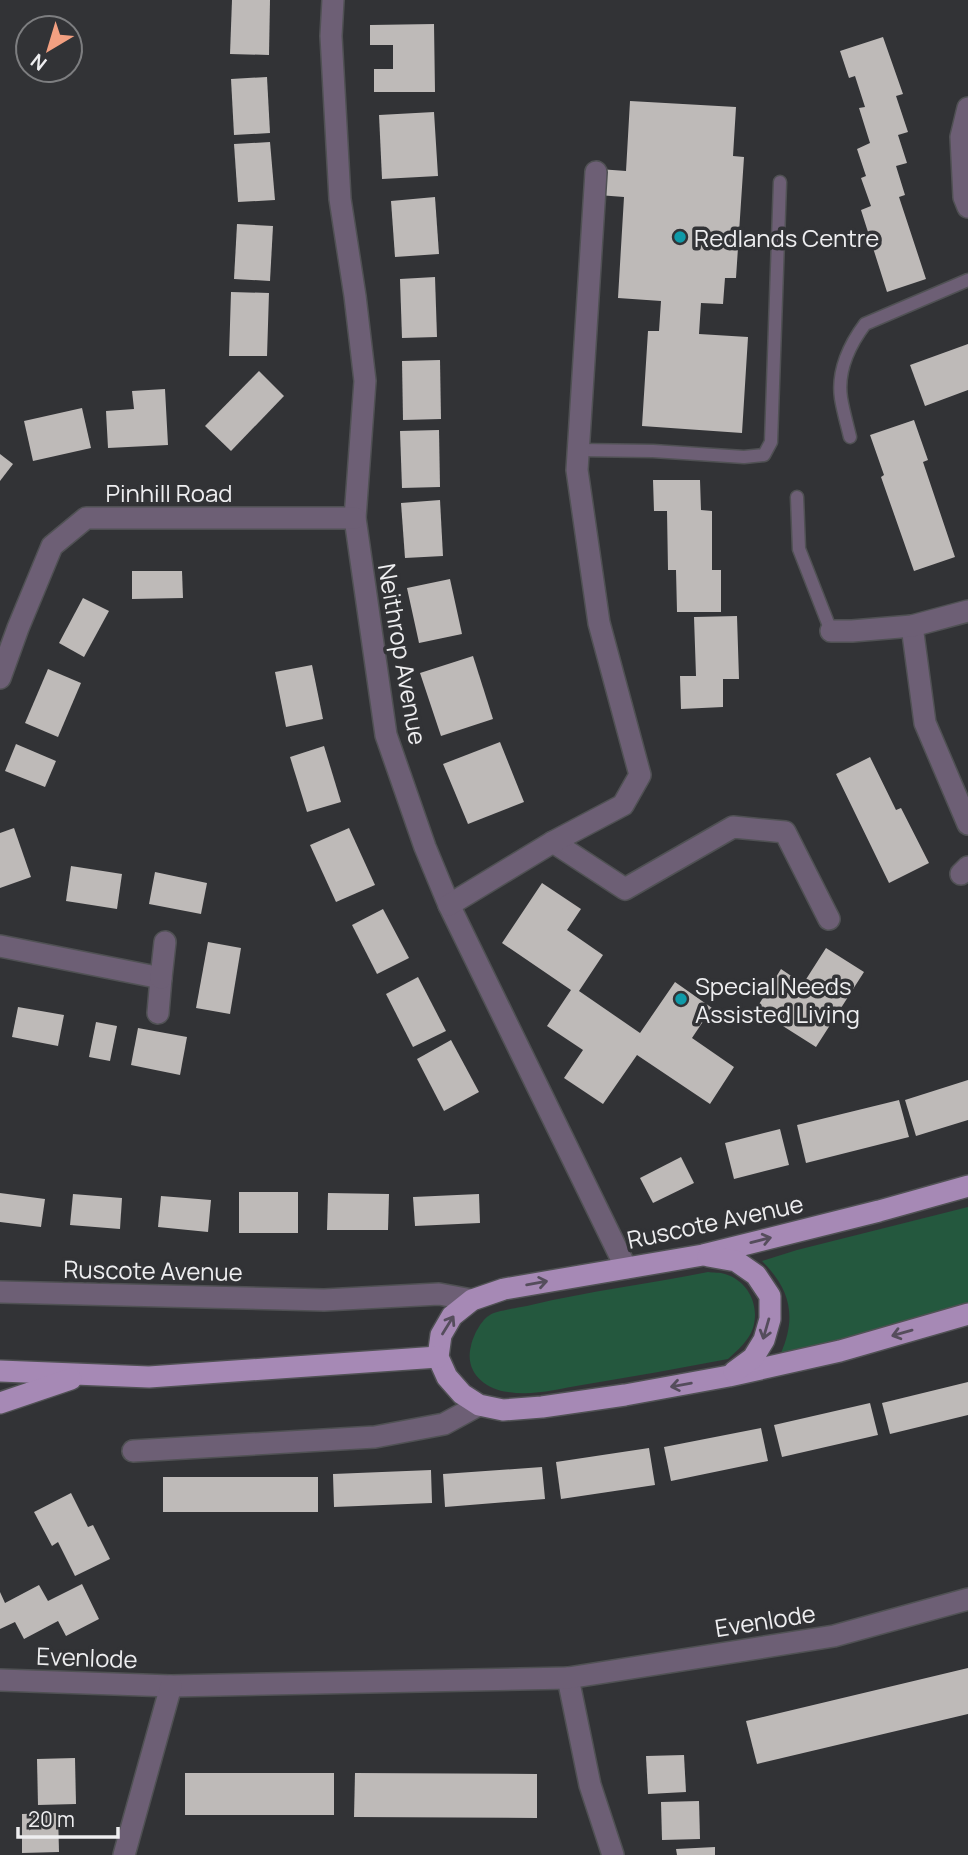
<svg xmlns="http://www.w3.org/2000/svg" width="968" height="1855" font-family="Manrope,sans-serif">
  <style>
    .green { fill: #24583e }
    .building { fill: #bebab8 }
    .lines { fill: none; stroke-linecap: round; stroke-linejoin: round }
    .lane-casing { stroke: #505154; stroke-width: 15 }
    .street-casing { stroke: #505154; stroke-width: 24 }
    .primary-casing { stroke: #505154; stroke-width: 24 }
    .lane { stroke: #6d5f75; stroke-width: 12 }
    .street { stroke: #6d5f75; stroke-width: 21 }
    .primary { stroke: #a689b5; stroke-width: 21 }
    .oneway { stroke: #554d5c }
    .culture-dot { fill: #0f9aa8; stroke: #323336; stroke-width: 2.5 }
    .labels { text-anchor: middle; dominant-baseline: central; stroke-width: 7; stroke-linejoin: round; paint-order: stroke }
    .poi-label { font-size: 24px; fill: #eeeef0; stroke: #323336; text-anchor: start }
    .street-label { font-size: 24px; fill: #eeeef0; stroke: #323336 }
  </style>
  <rect width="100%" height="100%" fill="#323336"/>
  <g class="green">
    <path d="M968 1207V1306L889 1330 781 1353C797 1316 790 1289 762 1261L797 1250Z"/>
    <path d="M708 1272C713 1273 720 1272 725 1274 748 1281 760 1305 753 1328 749 1340 738 1350 728 1359 680 1368 631 1377 582 1385 558 1389 533 1396 508 1392 485 1389 464 1372 471 1346 473 1336 481 1320 490 1315 496 1311 522 1307 531 1305 589 1291 649 1284 708 1272Z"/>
  </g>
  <g class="building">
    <path d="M232 0H270L269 55 230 54Z"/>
    <path d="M434 24 435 92H374V69H393V45H370V25Z"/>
    <path d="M883 37 903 94 896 96 908 132 898 135 907 163 896 166 905 195 899 197 926 279 887 292 861 210 871 206 861 178 866 176 857 149 870 143 859 108 865 107 855 76 849 78 840 51Z"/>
    <path d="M267 77 270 133 234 135 231 79Z"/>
    <path d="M630 101 736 107 733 156 744 157 736 278H725L723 304 701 303 699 334 748 337 742 433 642 426 648 331H659L661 301 618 298 624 197 598 195 599 169 626 171Z"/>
    <path d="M434 112 438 176 382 179 379 115Z"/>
    <path d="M270 142 275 200 238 202 234 144Z"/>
    <path d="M435 197 439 254 395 257 391 201Z"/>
    <path d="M237 224 273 226 270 281 234 279Z"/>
    <path d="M435 277 437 337 402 338 400 279Z"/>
    <path d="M231 292 269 293 267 356H229Z"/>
    <path d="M968 344V390L925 406 910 365Z"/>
    <path d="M440 360 441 419 403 420 402 361Z"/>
    <path d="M259 371 284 396 231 451 205 426Z"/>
    <path d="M165 389 168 445 108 448 106 411 134 409 132 391Z"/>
    <path d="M82 408 91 448 33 461 24 421Z"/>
    <path d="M914 420 928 460 923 462 955 557 914 571 881 477 884 475 870 435Z"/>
    <path d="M439 430 440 487 402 488 400 431Z"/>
    <path d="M0 454 13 464 0 481Z"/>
    <path d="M653 480H700L701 510 712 511V570H721V612H677L676 570H668L667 511H654Z"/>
    <path d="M440 500 443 556 405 558 401 503Z"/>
    <path d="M132 571H182L183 598 132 599Z"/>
    <path d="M450 579 462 634 419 643 407 588Z"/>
    <path d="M83 598 109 611 84 657 59 643Z"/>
    <path d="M737 616 739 679H723V707L681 709 680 676H696L694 617Z"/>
    <path d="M473 656 493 719 441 736 420 673Z"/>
    <path d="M312 665 323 719 286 727 275 672Z"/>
    <path d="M48 669 81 683 58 737 25 723Z"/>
    <path d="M500 742 524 802 468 824 443 764Z"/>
    <path d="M16 744 56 761 45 787 5 771Z"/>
    <path d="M324 746 341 802 307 812 290 757Z"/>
    <path d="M870 757 896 810 901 808 929 863 889 883 836 774Z"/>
    <path d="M14 828 31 877 0 888V833Z"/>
    <path d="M349 828 375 885 336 902 310 845Z"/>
    <path d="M71 866 122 874 117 909 66 901Z"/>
    <path d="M155 872 207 883 201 914 149 904Z"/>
    <path d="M542 883 581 909 567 930 603 955 579 991 640 1033 675 982 712 1008 692 1038 734 1067 710 1104 637 1055 603 1104 564 1078 583 1050 547 1026 571 990 502 943Z"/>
    <path d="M383 909 409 958 377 974 352 925Z"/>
    <path d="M208 942 241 948 230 1014 196 1008Z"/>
    <path d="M826 948 864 972 816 1047 756 1009 781 969 803 984Z"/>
    <path d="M418 977 446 1031 413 1047 386 994Z"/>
    <path d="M18 1007 64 1015 58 1046 12 1037Z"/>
    <path d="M96 1022 117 1026 110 1061 89 1057Z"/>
    <path d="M138 1028 187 1037 180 1075 131 1065Z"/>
    <path d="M451 1040 479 1092 444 1111 417 1059Z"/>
    <path d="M968 1080V1120L916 1136 905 1100Z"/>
    <path d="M899 1100 909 1137 806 1163 797 1125Z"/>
    <path d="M780 1129 789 1165 734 1179 725 1143Z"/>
    <path d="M681 1157 694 1183 653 1203 640 1178Z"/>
    <rect x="239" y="1192" width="59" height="41"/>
    <path d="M0 1193 45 1199 41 1227 0 1222Z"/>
    <path d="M328 1193 389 1194 388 1230H327Z"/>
    <path d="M73 1194 122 1198 120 1229 70 1225Z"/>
    <path d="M479 1194 480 1223 415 1226 413 1197Z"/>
    <path d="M161 1196 211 1200 208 1232 158 1227Z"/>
    <path d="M968 1382V1415L890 1434 882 1403Z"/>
    <path d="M870 1403 878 1435 782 1457 774 1425Z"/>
    <path d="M761 1428 768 1461 671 1481 664 1447Z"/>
    <path d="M649 1448 655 1485 561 1499 556 1462Z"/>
    <path d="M542 1467 545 1499 445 1507 443 1474Z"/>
    <path d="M431 1470 432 1503 334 1507 333 1474Z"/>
    <rect x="163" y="1477" width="155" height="35"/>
    <path d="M71 1493 88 1527 93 1525 110 1559 75 1576 58 1542 52 1546 34 1512Z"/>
    <path d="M82 1584 99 1619 66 1636 58 1621 24 1639 15 1622 0 1629V1592L5 1603 39 1585 48 1601Z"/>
    <path d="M968 1668V1714L757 1764 746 1721Z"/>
    <path d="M684 1755 686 1792 648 1794 646 1756Z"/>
    <path d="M75 1758 76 1804 38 1805 37 1759Z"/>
    <rect x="185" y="1773" width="149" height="42"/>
    <path d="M355 1773 537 1774V1818L354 1817Z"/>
    <path d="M699 1801 700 1839 662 1840 661 1802Z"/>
    <path d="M58 1813 59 1852 22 1853V1814Z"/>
    <path d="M715 1847V1855H677L676 1849Z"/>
  </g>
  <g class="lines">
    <defs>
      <g id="lane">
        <path d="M850 437C847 424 843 411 841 398 837 371 850 344 865 324L968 280"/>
        <path d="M578 450 653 451 744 457 764 455 771 442 780 182"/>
        <path d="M797 497 799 549 831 631"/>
      </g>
      <g id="street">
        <path d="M333 0 331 36 340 199 355 296 365 381 355 518 386 735 425 847 449 905 626 1268"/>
        <path d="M968 108 961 137 964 197 968 207"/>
        <path d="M912 626 925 723 968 824"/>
        <path d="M831 631H852L912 626 968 611"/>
        <path d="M0 678 18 628 52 546 86 518H355"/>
        <path d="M553 842 625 889 733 827 785 832 829 919"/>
        <path d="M961 874 968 867"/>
        <path d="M449 905 553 842 623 805 640 775 599 623 577 470 596 172"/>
        <path d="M0 946 161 978 158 1013"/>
        <path d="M161 978 165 942"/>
        <path d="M0 1292 324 1300 439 1294 472 1300"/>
        <path d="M133 1451 375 1437 444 1424 479 1405"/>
        <path d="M568 1678 590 1785 613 1855"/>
        <path d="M0 1680 171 1686 568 1678 834 1636 968 1599"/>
        <path d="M124 1855 171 1686"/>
      </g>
      <g id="primary">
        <path d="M968 1186 879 1211 703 1255 504 1289 472 1300 452 1316 441 1335 438 1357 447 1377 462 1394 479 1405 503 1410 542 1407 625 1395 729 1376 840 1351 968 1314"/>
        <path d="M708 1256 736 1261 756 1275 770 1296V1319L764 1340 753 1358 734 1372"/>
        <path d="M0 1371 149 1377 438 1357"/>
        <path d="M0 1403 71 1379"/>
      </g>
    </defs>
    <use href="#lane" class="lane-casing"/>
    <use href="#street" class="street-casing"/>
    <use href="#primary" class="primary-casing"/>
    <use href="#lane" class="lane"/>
    <use href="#street" class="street"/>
    <use href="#primary" class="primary"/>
  </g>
  <defs><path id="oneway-shaft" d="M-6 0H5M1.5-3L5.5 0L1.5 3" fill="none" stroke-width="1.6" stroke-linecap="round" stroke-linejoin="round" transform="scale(1.75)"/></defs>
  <g class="oneway">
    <use href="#oneway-shaft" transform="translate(761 1240) rotate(-14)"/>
    <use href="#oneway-shaft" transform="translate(537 1283) rotate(-10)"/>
    <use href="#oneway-shaft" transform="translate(448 1325) rotate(-58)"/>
    <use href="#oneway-shaft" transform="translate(766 1329) rotate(106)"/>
    <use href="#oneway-shaft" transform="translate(902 1333) rotate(164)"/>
    <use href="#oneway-shaft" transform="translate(681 1385) rotate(170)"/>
  </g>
  <g class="culture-dot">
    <circle cx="680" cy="237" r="7"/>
    <circle cx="681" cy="999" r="7"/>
  </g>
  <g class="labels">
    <g class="poi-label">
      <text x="694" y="237">Redlands Centre</text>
      <text x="695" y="985">Special Needs<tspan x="695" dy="28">Assisted Living</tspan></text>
    </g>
    <g class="street-label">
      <text x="169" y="492">Pinhill Road</text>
      <text transform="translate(403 654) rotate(80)">Neithrop Avenue</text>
      <text transform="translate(715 1221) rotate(-12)">Ruscote Avenue</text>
      <text transform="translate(153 1270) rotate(1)">Ruscote Avenue</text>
      <text transform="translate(765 1620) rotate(-9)">Evenlode</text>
      <text transform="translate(87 1657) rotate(2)">Evenlode</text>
    </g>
  </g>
  <g transform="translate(49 49) rotate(218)"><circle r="33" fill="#323336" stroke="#7d7e80" stroke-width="2"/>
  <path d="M0-5L12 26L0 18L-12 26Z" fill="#f3a081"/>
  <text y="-10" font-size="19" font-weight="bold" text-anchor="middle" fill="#eeeef0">N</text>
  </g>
  <path d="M18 1827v10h100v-10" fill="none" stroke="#eeeef0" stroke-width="3.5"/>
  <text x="28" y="1827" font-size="21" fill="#eeeef0" stroke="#323336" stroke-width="5" paint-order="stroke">20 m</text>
</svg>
